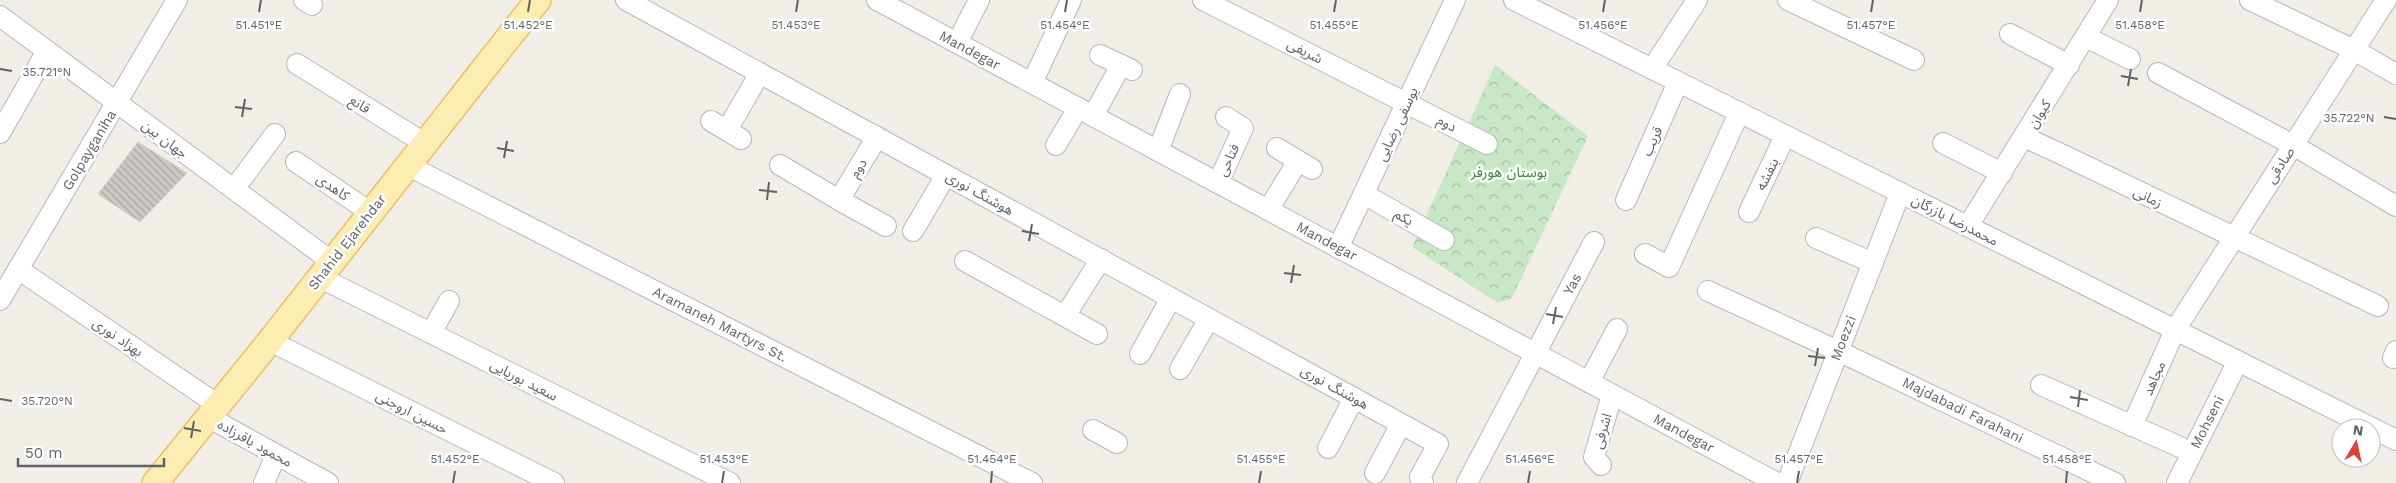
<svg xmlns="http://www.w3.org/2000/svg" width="2396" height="483" font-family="'Work Sans','Noto Sans Arabic',sans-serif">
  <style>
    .forest { fill: url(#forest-crowns) }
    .building { fill: url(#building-back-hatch); stroke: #d5d0c6 }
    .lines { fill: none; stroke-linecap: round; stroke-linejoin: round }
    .minor-casing { stroke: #b5b8bc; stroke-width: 22 }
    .major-casing { stroke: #eec063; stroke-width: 28 }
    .minor { stroke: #fff; stroke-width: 20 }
    .major { stroke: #fdedb0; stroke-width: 25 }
    .ticks { fill: none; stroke: #5f6368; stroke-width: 2 }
    .labels { text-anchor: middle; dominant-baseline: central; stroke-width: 5; stroke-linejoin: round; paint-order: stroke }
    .street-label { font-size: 14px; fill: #5f6368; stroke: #fff }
    .park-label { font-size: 14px; fill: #388638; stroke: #fff }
    .ticks-label { font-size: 12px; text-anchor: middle; fill: #5f6368; stroke: #fff; stroke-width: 5; stroke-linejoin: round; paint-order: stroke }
  </style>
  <defs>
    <pattern id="forest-crowns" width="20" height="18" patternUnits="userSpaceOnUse" patternTransform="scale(1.25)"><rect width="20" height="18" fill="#c7e7c5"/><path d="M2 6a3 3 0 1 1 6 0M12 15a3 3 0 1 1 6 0" fill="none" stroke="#a5bfa4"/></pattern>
    <pattern id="building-back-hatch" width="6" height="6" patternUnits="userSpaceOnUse" patternTransform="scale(1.25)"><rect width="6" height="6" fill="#ccc9c5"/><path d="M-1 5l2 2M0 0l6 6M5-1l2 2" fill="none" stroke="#a9a7a4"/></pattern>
  </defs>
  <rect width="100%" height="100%" fill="#f1eee8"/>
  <path class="forest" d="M1495 65 1588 136 1512 298 1498 303 1412 247Z"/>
  <path class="building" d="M138 142 187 173 140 222 98 194Z"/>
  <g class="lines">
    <defs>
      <g id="minor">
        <path d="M304 0 312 5"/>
        <path d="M626 0 1438 444 1420 477 1423 483"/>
        <path d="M877 0 1777 483"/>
        <path d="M1203 0 1487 144"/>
        <path d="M1514 0 2396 440"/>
        <path d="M1788 0 1914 60"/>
        <path d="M2250 0 2354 50 2396 74"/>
        <path d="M0 16 331 261"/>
        <path d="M2010 34 2069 65"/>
        <path d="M2086 37 2130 59"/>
        <path d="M957 43 979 0"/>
        <path d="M1100 55 1132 70"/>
        <path d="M297 64 424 143"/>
        <path d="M1652 69 1697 0"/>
        <path d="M2158 73 2293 145 2396 206"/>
        <path d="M1032 83 1071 0"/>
        <path d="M1093 116 1121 65"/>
        <path d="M711 121 741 139"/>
        <path d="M727 130 760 73"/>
        <path d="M0 133 47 51"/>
        <path d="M2024 137 2059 153"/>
        <path d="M1943 143 2002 173"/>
        <path d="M1056 145 1078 108"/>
        <path d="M1277 148 1312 169"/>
        <path d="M1158 151 1180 94"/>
        <path d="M2063 155 2378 306"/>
        <path d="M296 162 370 212"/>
        <path d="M407 165 1032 483"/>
        <path d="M780 165 839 200 877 137"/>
        <path d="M1218 183 1243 128 1226 117"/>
        <path d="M234 189 275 134"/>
        <path d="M1364 194 1444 240"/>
        <path d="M839 200 886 226"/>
        <path d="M1626 200 1678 82"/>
        <path d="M1268 210 1298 161"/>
        <path d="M1749 212 1785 136"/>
        <path d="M1968 226 2108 0"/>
        <path d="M913 231 946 175"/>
        <path d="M1816 238 1873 263"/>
        <path d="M1338 248 1455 0"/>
        <path d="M1645 254 1669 267 1739 113"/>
        <path d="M965 261 1097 334"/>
        <path d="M18 269 218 405"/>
        <path d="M319 277 730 483"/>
        <path d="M1708 291 1838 351 2115 483"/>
        <path d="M0 300 177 0"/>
        <path d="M1065 316 1101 259"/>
        <path d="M431 333 449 301"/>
        <path d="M270 341 554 483"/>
        <path d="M1140 354 1171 298"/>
        <path d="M2393 358 2396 351"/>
        <path d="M1180 369 1209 319"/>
        <path d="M1589 382 1617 329"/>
        <path d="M2041 385 2180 447"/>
        <path d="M208 417 328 483"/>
        <path d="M2132 426 2175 330 2386 0"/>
        <path d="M1093 430 1117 443"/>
        <path d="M1328 448 1354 398"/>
        <path d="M1601 465 1594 457 1612 395"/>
        <path d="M1375 473 1401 424"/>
        <path d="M264 483 276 455"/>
        <path d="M1467 483 1594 242"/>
        <path d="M1787 483 1900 193"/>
        <path d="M2177 483 2238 361"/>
      </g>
      <path id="major" d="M155 483 270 341 538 0"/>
    </defs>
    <use href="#minor" class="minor-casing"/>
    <use href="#major" class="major-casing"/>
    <use href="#minor" class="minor"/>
    <use href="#major" class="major"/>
  </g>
  <path class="ticks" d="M259 12 261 0M528 12 530 0M796 12 798 0M1065 12 1067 0M1334 12 1336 0M1603 12 1605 0M1871 12 1873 0M2140 12 2142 0M0 69 12 71M2121 76 2138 79M2128 86 2131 69M235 107 252 109M242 117 245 99M2384 117 2396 119M497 148 514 151M504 158 507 141M759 190 777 192M767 200 769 182M1022 231 1039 234M1029 241 1032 224M1284 273 1301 275M1291 283 1294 265M1546 314 1563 317M1553 324 1556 307M1808 356 1825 358M1815 366 1818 348M2070 397 2088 400M0 399 12 401M2078 407 2080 390M184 428 201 431M191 438 194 421M453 483 455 471M722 483 724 471M991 483 992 471M1259 483 1261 471M1528 483 1530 471M1797 483 1799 471M2066 483 2067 471"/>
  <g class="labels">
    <g class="street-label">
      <text transform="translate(970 50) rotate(28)">Mandegar</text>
      <text transform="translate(1305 51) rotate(27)">شریفی</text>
      <text transform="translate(360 104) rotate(32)">قانع</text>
      <text transform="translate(2039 114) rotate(-58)">کیوان</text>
      <text transform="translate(1447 123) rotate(27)">دوم</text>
      <text transform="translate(1397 124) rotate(-65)">یوسفی رضایی</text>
      <text transform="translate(165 139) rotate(37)">جهان‌ بین</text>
      <text transform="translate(1652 141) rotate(-66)">قریب</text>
      <text transform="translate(89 150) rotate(-59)">Golpayganiha</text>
      <text transform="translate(1228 160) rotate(-65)">فتاحی</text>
      <text transform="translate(2280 165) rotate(-57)">صادقی</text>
      <text transform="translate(858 168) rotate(-58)">دوم</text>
      <text transform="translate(1767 174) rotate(-64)">بنفشه</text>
      <text transform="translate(333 187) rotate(34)">کاهدی</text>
      <text transform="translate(980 193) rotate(29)">هوشنگ نوری</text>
      <text transform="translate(2148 197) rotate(26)">زمانی</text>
      <text transform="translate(1404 217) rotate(30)">یکم</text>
      <text transform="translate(1955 220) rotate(27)">محمدرضا بازرگان</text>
      <text transform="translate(1327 241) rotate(28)">Mandegar</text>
      <text transform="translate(347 242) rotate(-52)">Shahid Ejarehdar</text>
      <text transform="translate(1572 284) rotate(-62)">Yas</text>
      <text transform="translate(720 324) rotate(27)">Aramaneh Martyrs St.</text>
      <text transform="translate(118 337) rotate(34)">بهزاد نوری</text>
      <text transform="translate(1843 338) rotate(-69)">Moezzi</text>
      <text transform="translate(2154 378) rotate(-66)">مجاهد</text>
      <text transform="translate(524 380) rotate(27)">سعید بوریایی</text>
      <text transform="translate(1335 387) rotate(29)">هوشنگ نوری</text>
      <text transform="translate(1963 410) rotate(26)">Majdabadi Farahani</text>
      <text transform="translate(412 412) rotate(27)">حسین اروجنی</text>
      <text transform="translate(2207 422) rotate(-63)">Mohseni</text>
      <text transform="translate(1602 431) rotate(-74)">اشرفی</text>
      <text transform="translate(1684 433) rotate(28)">Mandegar</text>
      <text transform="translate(255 443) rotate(29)">محمود باقرزاده</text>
    </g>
    <g class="park-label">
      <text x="1509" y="172">بوستان هورفر</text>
    </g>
  </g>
  <g class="ticks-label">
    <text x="259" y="29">51.451°E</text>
    <text x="528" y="29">51.452°E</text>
    <text x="796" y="29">51.453°E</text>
    <text x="1065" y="29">51.454°E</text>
    <text x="1334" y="29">51.455°E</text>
    <text x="1603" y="29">51.456°E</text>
    <text x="1871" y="29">51.457°E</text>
    <text x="2140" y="29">51.458°E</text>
    <text x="47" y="76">35.721°N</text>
    <text x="2349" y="122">35.722°N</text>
    <text x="47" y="405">35.720°N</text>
    <text x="455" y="463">51.452°E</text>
    <text x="724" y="463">51.453°E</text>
    <text x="992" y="463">51.454°E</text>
    <text x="1261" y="463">51.455°E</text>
    <text x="1530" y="463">51.456°E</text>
    <text x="1799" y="463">51.457°E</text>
    <text x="2067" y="463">51.458°E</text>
  </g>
  <g transform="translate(2356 443) rotate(9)"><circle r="24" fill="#ffffff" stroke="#bfc1c3"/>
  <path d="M0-4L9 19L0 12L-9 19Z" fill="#e63d39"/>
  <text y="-8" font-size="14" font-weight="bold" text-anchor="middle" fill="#5f6368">N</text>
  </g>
  <path d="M18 458v8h146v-8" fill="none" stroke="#5f6368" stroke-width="2.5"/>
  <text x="25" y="458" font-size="15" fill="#5f6368" stroke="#ffffff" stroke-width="4" paint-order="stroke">50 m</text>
</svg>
